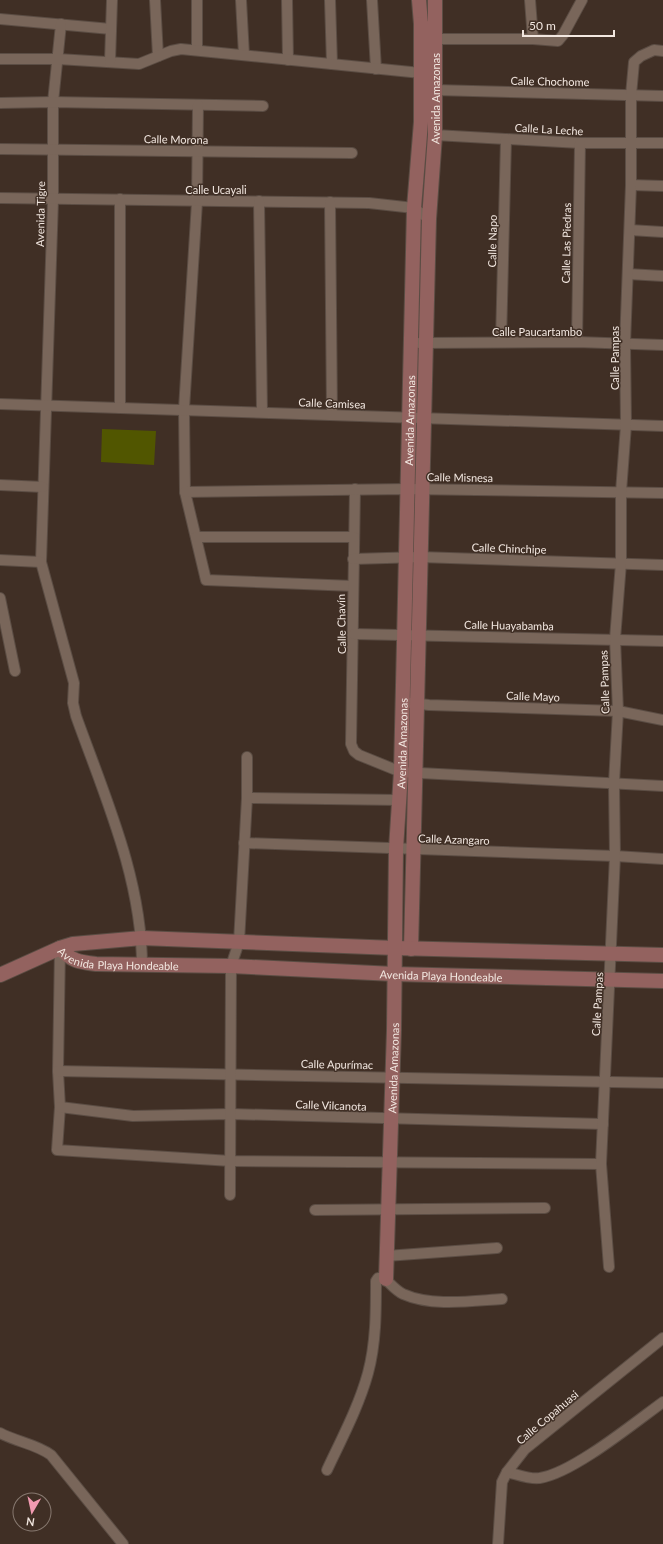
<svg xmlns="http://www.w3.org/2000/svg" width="663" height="1544" font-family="Lato,sans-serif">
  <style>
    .green { fill: #515600 }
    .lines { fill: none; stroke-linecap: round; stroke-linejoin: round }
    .street-casing { stroke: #5b4d44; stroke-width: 12 }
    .secondary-casing { stroke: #5b4d44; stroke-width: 16 }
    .street { stroke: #79665a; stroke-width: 10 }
    .secondary { stroke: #93625f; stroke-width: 14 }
    .labels { text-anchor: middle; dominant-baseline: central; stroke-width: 3; stroke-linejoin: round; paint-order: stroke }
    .street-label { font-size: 11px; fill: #f2e7e0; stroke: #402f25 }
  </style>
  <rect width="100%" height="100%" fill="#402f25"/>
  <path class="green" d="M102 429 156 431 154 465 101 462Z"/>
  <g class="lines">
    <defs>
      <g id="street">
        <path d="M155 0 158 56"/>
        <path d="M197 0V50"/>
        <path d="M241 0 244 55"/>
        <path d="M287 0 288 60"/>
        <path d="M330 0 332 64"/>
        <path d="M372 0 376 69"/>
        <path d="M530 0 533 39"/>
        <path d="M0 19 111 29"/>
        <path d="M61 24 53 102V200L41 562 74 683 73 703 76 716C105 797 142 879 142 966"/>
        <path d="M436 39H533L558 41 563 35 582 0"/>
        <path d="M0 59H58L139 64 171 51 181 49 421 73"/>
        <path d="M110 62 112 0"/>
        <path d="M435 90 663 96"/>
        <path d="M0 103 53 102 263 106"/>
        <path d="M198 105 197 202 184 409 185 492 206 580 353 586"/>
        <path d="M435 135 580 143H663"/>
        <path d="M0 149 352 153"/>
        <path d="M631 185 663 186"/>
        <path d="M0 198 369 203 414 208 429 219"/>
        <path d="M120 199V408"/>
        <path d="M259 201 262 412"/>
        <path d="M330 202 332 415"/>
        <path d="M630 230 663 232"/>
        <path d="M628 274 663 276"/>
        <path d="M501 342 506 139"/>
        <path d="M577 342 580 143"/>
        <path d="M419 343 577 342 663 345"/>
        <path d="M0 404 663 426"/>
        <path d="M0 485 43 487"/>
        <path d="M355 489 351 744 354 751 359 755 401 772 663 786"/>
        <path d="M185 492 407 489 663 493"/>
        <path d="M196 537H354"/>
        <path d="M353 559 420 557 663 565"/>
        <path d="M0 560 41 562"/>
        <path d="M0 598 15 671"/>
        <path d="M354 634 663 641"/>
        <path d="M402 702 429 705 618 711 663 720"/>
        <path d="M247 798 399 800"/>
        <path d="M244 843 615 856 663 859"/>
        <path d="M60 948 58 1071 60 1107 57 1150 231 1161 601 1164"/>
        <path d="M58 1071 663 1083"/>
        <path d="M60 1107 133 1116 231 1114 603 1124"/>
        <path d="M230 1195 231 966 239 942 247 798V757"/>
        <path d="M315 1210 545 1208"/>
        <path d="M386 1256 497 1248"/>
        <path d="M609 1267 601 1164 615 856 614 783 618 711 615 639 621 563V492L626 425 625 344 631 185V95L634 62 641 56 654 50 663 51"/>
        <path d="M0 1433C17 1442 36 1444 51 1455L123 1544"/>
        <path d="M327 1470C342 1438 359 1406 368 1373 376 1343 376 1312 376 1281L378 1278H384C390 1283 395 1290 403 1294 432 1307 471 1301 502 1299"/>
        <path d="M507 1472C516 1474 531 1480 540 1478 573 1473 634 1423 663 1402"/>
        <path d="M498 1544 502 1482 507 1472 525 1449 663 1338"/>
      </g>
      <g id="secondary">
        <path d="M419 0 421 24 427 31"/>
        <path id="s1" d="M60 948C71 961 79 962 96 964L231 966 394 974 663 981"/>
        <path id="s2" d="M411 949 429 219 435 135V0"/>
        <path d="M0 975 60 948 73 944 142 938 395 948 663 955"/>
        <path id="s3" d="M386 1279 394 1030 396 849 401 772 414 208 421 122V24"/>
      </g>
    </defs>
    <use href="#street" class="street-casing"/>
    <use href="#secondary" class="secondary-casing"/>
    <use href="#street" class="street"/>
    <use href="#secondary" class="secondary"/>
  </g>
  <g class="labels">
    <g class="street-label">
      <text transform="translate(550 81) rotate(1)">Calle Chochome</text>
      <text stroke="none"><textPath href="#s2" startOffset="851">Avenida Amazonas</textPath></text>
      <text transform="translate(549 129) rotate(3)">Calle La Leche</text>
      <text transform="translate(176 139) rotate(1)">Calle Morona</text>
      <text x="216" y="189">Calle Ucayali</text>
      <text transform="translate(40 214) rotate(-89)">Avenida Tigre</text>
      <text transform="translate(492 241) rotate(-89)">Calle Napo</text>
      <text transform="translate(566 243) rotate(-89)">Calle Las Piedras</text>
      <text x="537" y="331">Calle Paucartambo</text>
      <text transform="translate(614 358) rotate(-90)">Calle Pampas</text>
      <text transform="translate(332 403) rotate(2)">Calle Camisea</text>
      <text stroke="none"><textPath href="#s3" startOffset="859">Avenida Amazonas</textPath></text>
      <text transform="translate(460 477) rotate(1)">Calle Misnesa</text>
      <text transform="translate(509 548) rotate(2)">Calle Chinchipe</text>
      <text transform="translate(341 624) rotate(-91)">Calle Chavín</text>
      <text transform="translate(509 625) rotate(1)">Calle Huayabamba</text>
      <text transform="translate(604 682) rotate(-92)">Calle Pampas</text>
      <text transform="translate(533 696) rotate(2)">Calle Mayo</text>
      <text stroke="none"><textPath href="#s3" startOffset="536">Avenida Amazonas</textPath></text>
      <text transform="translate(454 839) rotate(2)">Calle Azangaro</text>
      <text stroke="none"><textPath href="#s1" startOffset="62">Avenida Playa Hondeable</textPath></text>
      <text stroke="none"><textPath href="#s1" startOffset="386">Avenida Playa Hondeable</textPath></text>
      <text transform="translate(597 1004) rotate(-87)">Calle Pampas</text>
      <text transform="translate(337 1064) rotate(1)">Calle Apurímac</text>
      <text stroke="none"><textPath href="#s3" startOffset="211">Avenida Amazonas</textPath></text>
      <text transform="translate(331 1105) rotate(2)">Calle Vilcanota</text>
      <text transform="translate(547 1417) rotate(-40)">Calle Copahuasi</text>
    </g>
  </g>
  <g transform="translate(32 1512) rotate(189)"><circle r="19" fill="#402f25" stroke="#877970"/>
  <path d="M0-3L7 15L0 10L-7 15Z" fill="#f19ab1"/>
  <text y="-6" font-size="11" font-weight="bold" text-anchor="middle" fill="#f2e7e0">N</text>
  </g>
  <path d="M523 30v6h91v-6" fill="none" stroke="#f2e7e0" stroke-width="2"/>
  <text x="529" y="30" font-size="12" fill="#f2e7e0" stroke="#402f25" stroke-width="3" paint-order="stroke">50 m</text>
</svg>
